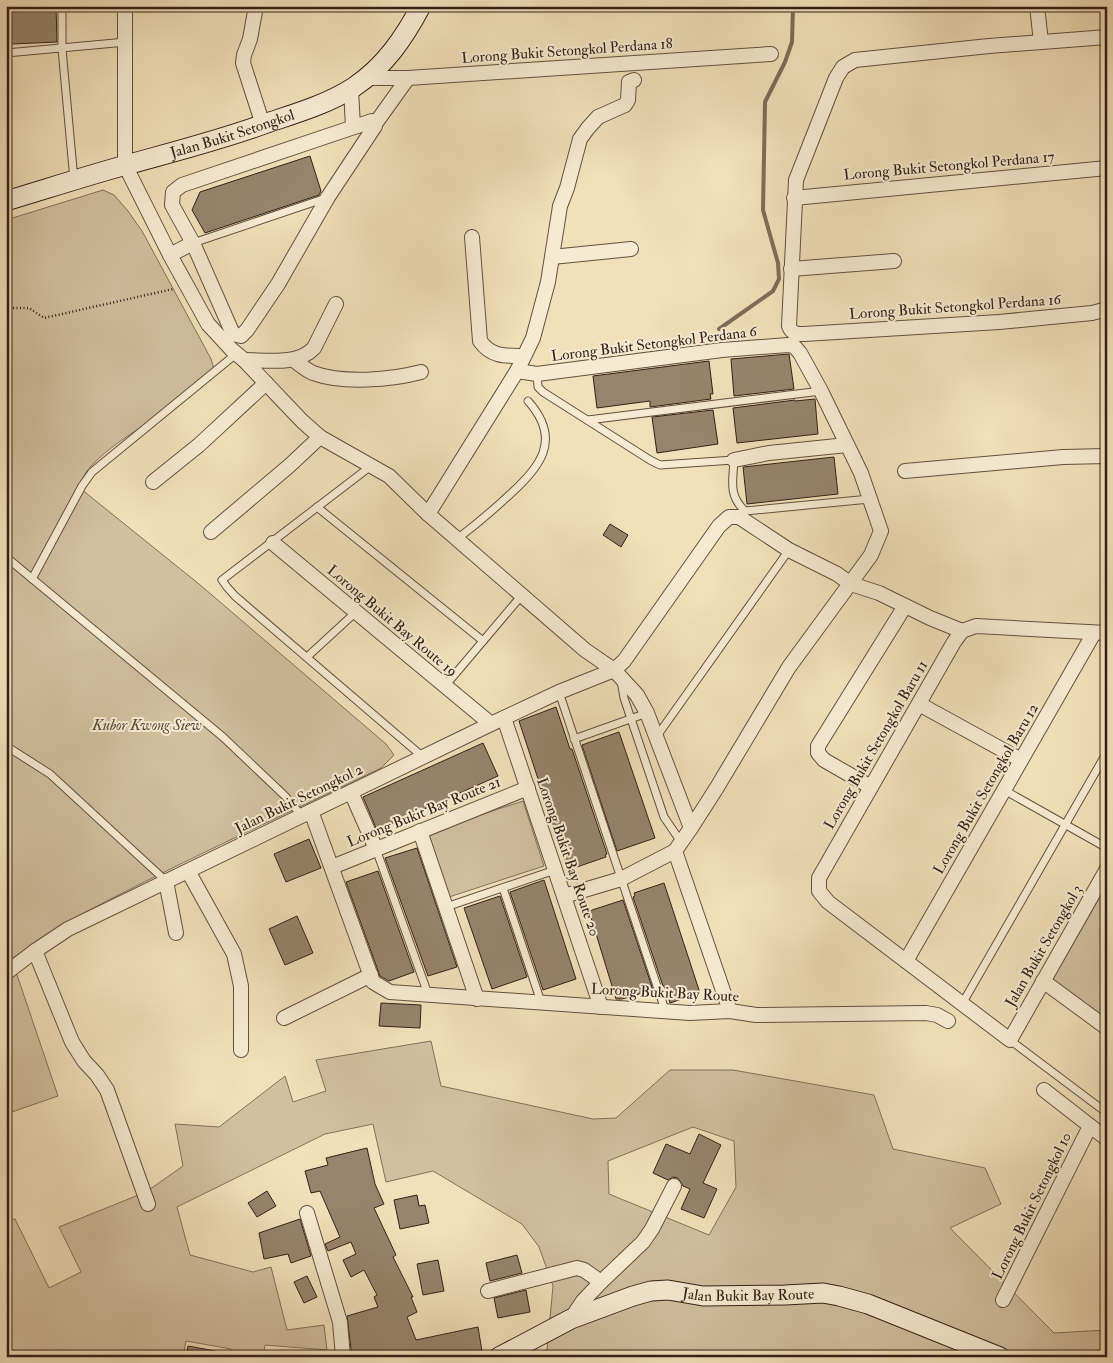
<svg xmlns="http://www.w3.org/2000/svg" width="1113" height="1363" font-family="'IM FELL Double Pica',serif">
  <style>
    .green { fill: #d1bf9e; stroke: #82705b; fill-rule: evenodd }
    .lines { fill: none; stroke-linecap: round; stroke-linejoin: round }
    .stream { stroke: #7f6c58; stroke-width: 4 }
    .building { fill: #96846c; stroke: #342018 }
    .lane-casing { stroke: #635040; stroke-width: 9 }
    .street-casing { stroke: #635040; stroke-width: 16 }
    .secondary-casing { stroke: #342018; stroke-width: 21 }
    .path { stroke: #342018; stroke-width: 2.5; stroke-dasharray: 1 2.5; stroke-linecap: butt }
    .lane { stroke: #f6ebd2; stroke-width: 7 }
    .street { stroke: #f6ebd2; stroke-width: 14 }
    .secondary { stroke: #f6ebd2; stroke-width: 19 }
    .labels { text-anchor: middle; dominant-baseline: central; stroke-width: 4; stroke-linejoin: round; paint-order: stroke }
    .street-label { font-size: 15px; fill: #342018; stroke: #f6ebd2 }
    .park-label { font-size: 15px; font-style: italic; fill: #5b483a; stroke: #f6ebd2 }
  </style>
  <rect width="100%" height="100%" fill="#f1e0b9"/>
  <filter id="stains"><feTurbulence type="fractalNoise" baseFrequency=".004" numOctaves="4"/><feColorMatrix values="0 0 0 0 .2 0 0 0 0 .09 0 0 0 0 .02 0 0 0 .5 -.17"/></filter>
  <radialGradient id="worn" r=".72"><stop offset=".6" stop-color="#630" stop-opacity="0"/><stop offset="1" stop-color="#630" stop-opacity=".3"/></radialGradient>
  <g class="green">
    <path d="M103 190 114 195 128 211 142 231 211 359 214 369C195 385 177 402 157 416 140 429 76 465 81 489L199 584 386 744 394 755 381 768C276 819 169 867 67 922 46 934 27 950 6 962V220Z"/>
    <path d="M523 801 544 866 449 897 428 832Z"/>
    <path d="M1107 863V1036L1037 985Z"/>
    <path d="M14 966 58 1096 6 1114V972Z"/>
    <path d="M431 1041 441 1086 593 1119 616 1118 670 1070H733L874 1095 893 1149 985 1168 1001 1204 950 1228 1054 1333 1107 1330V1357H535L547 1350 553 1286 539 1247 522 1224 433 1171 386 1182 373 1124 325 1134 177 1207 190 1255 253 1272 271 1267 287 1330 324 1325 327 1350 265 1345 263 1357H230L231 1349 186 1341 183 1357H6V1219H15L49 1288 81 1272 59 1227 146 1192 183 1166 175 1124 219 1127 285 1076 293 1102 326 1091 316 1060ZM693 1127 734 1141 736 1187 709 1235 609 1194 608 1161Z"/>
  </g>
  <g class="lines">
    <path class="stream" d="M719 329 773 291 779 279 778 263 763 210 765 102 785 62 792 42 793 6"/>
  </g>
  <g class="building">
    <path d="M12 6H56L57 42 12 44Z"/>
    <path d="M310 156 321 191 319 195 205 233 192 210 200 192Z"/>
    <path d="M789 354 794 389 734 396 731 359Z"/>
    <path d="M709 361 713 394H710L711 399 650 407V401L597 408 593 376Z"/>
    <path d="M815 399 818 434 737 443 733 408 795 400V401Z"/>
    <path d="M713 410 718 444 657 453 652 417Z"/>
    <path d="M834 457 838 494 747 504 743 467Z"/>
    <path d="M610 524 628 535 621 547 603 535Z"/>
    <path d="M556 707 570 749H572L607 854 605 855 606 857 568 870 519 721Z"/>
    <path d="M619 732 655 838 617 851 582 745Z"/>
    <path d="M483 743 498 776 377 830 363 797Z"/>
    <path d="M309 839 321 868 286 882 274 854Z"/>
    <path d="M417 848 457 967 428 976 385 858Z"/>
    <path d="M378 871 414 972 389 981 380 976 346 882Z"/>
    <path d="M544 880 576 979 543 990 510 892Z"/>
    <path d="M664 883 700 993 670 1003 664 986H663L633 897 635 896 634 893Z"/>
    <path d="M500 896 527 977 492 989 464 908Z"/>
    <path d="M623 900 653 990 622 999H616L589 911Z"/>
    <path d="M297 916 313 953 285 965 269 929Z"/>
    <path d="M381 1003 421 1005 420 1028 379 1026Z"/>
    <path d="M699 1134 721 1145 703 1183 717 1189 704 1218 681 1209 690 1189 683 1186 678 1178 673 1177 668 1180 653 1173 666 1144 690 1154Z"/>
    <path d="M367 1148 375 1184 384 1204 374 1208 396 1255 393 1257 413 1297H411L417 1312 407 1317 416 1340 478 1327 483 1357H352L347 1316 378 1307 374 1297 377 1295 364 1270 351 1277 343 1260 356 1254 351 1242 328 1251 325 1244 340 1237 320 1191 311 1193 305 1171 328 1165 326 1158Z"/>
    <path d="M267 1191 276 1206 257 1217 248 1203Z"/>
    <path d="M417 1195 419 1206 425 1205 429 1223 400 1229 394 1200Z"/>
    <path d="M300 1219 311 1256 291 1263 288 1254 264 1259 259 1233Z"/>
    <path d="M517 1255 522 1273 490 1281 486 1263Z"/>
    <path d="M438 1260 444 1291 423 1295 417 1264Z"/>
    <path d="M307 1276 317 1297 304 1303 294 1282Z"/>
    <path d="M526 1290 530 1312 498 1318 494 1298Z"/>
    <path d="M188 1346 221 1352 220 1357H186Z"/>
  </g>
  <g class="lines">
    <defs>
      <g id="lane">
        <path d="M62 6V49L74 180"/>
        <path d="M6 53 126 42"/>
        <path d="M193 243 326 198"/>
        <path d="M537 374 538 387 543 392 650 460 660 465 734 460C733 481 728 495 745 511L870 499"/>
        <path d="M588 420 821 391"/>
        <path d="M371 466 222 580 227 587 235 596 423 757"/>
        <path d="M317 507 483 641"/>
        <path d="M457 539C474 526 491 512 507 497 540 468 563 440 528 401"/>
        <path d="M6 557 223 737 285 796 302 816"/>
        <path d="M32 579 82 486 92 472 236 354"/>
        <path d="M307 657 356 612"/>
        <path d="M621 681 624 698 664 817 681 842"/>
        <path d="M445 686 522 595"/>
        <path d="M559 692 665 1010"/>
        <path d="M657 736 789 550"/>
        <path d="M574 739 647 713"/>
        <path d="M6 746 50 774 166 881"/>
        <path d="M1004 790 1107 848"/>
        <path d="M376 849 428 994"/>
        <path d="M503 888 541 1002"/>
        <path d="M446 907 555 870"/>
        <path d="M962 1004 1107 752"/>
        <path d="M1010 1040 1107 1113"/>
      </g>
      <g id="street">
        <path d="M125 6V165L170 255 208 324 232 350 244 360 302 421 320 437 389 476 428 514 585 650 614 670 637 695 647 713 691 828 675 851 730 1011"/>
        <path d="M256 6 250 39 244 55 243 63 263 125"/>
        <path d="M1037 6 1041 42"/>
        <path d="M1107 37 989 46 855 60 843 67 836 78 796 180 789 326C792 334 797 334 804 334L999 322 1092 313 1107 309"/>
        <path d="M365 78H408L771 54"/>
        <path d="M351 89 353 127"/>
        <path d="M372 121 375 124V126L328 197 278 284 247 330 241 336 233 334 193 243 172 205 173 192 182 185Z"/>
        <path d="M375 124 408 78"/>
        <path d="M794 198 1107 168"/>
        <path d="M472 237 480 341C491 357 506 356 524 356"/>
        <path d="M170 255 193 243"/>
        <path d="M552 257 631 249"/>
        <path d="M791 269 894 261"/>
        <path d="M244 360C266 360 297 366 314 348L336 304"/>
        <path d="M294 360C300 365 306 370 313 373 343 384 391 380 421 372"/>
        <path d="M517 371 537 374 722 350 788 345 794 346 800 353 821 391 861 473 881 531 871 555 789 667 716 789 691 828"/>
        <path d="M734 460 769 453 847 445"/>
        <path d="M905 471 1063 457 1107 456"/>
        <path d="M153 482 199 445 266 383"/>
        <path d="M428 514 517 371 533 338 548 282 560 206 567 188 580 139 588 128 598 117 625 105 628 100 629 82 634 80"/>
        <path d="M211 532 289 466 320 437"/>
        <path d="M273 543 491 724"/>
        <path d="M1107 633 976 626 962 631 954 642 819 878V891L828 902 1010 1040 1107 869"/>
        <path d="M919 704 1021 760"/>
        <path d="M504 718 601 1007"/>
        <path d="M871 787 824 760 818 753V746L905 606"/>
        <path d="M351 792 376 849"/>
        <path d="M311 811 373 982 390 992 690 1013 730 1011 756 1015 926 1013 937 1015 948 1021"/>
        <path d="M420 831 477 999"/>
        <path d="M332 867 528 788"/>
        <path d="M188 871 234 954 241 986V1050"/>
        <path d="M166 881 176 933"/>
        <path d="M564 896 621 879 675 851"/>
        <path d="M35 951 72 1042 84 1061 97 1075 107 1090 148 1204"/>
        <path d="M906 961 1094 633"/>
        <path d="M6 973 35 951 68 929 491 724 559 692 614 670 624 661 719 526 729 517H739L789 550 837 574 851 584 879 593 930 618 962 631"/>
        <path d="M1043 981 1107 1028"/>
        <path d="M284 1018 371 975"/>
        <path d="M1044 1090 1107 1139"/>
        <path d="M307 1213 340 1322 343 1357"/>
        <path d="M488 1291 577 1268 584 1270 601 1282"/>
        <path d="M1003 1300 1090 1126"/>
        <path d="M571 1319 583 1301 601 1282 643 1242 652 1229 674 1186"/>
      </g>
      <g id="secondary">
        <path id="s1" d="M6 201C46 189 86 176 126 165 173 152 221 140 267 123 297 113 328 104 354 87 385 66 404 38 421 6"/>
        <path id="s2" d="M499 1357 571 1319 633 1296 651 1291 668 1290 703 1296 785 1295 823 1293 839 1296 868 1304 1000 1357"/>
      </g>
    </defs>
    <use href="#lane" class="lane-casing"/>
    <use href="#street" class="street-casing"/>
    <use href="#secondary" class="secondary-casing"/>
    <path class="path" d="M6 308H29L44 318 173 289"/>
    <use href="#lane" class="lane"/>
    <use href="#street" class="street"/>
    <use href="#secondary" class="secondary"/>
  </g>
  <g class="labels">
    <g class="street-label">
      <text transform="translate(567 51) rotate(-4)">Lorong Bukit Setongkol Perdana 18</text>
      <text stroke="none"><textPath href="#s1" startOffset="236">Jalan Bukit Setongkol</textPath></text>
      <text transform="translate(949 166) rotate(-5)">Lorong Bukit Setongkol Perdana 17</text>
      <text transform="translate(955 307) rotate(-4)">Lorong Bukit Setongkol Perdana 16</text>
      <text transform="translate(654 344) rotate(-7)">Lorong Bukit Setongkol Perdana 6</text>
      <text transform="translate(392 621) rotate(40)">Lorong Bukit Bay Route 19</text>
      <text transform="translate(876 745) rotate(-60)">Lorong Bukit Setongkol Baru 11</text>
      <text transform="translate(986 789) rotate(-60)">Lorong Bukit Setongkol Baru 12</text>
      <text transform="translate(299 799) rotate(-26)">Jalan Bukit Setongkol 2</text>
      <text transform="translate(424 812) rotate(-22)">Lorong Bukit Bay Route 21</text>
      <text transform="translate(568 857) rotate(71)">Lorong Bukit Bay Route 20</text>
      <text transform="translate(1044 946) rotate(-60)">Jalan Bukit Setongkol 3</text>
      <text transform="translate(665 993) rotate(3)">Lorong Bukit Bay Route</text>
      <text transform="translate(1032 1206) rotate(-64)">Lorong Bukit Setongkol 10</text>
      <text stroke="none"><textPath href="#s2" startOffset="264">Jalan Bukit Bay Route</textPath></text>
    </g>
    <g class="park-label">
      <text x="147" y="725">Kubor Kwong Siew</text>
    </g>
  </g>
  <rect width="1113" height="1363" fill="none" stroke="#f1e0b9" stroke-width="25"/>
  <rect x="8" y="8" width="1098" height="1348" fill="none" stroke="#342018" stroke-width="2.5"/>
  <rect x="12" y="12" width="1088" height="1338" fill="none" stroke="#342018"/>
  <rect width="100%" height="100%" filter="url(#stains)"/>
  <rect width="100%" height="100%" fill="url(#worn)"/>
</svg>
